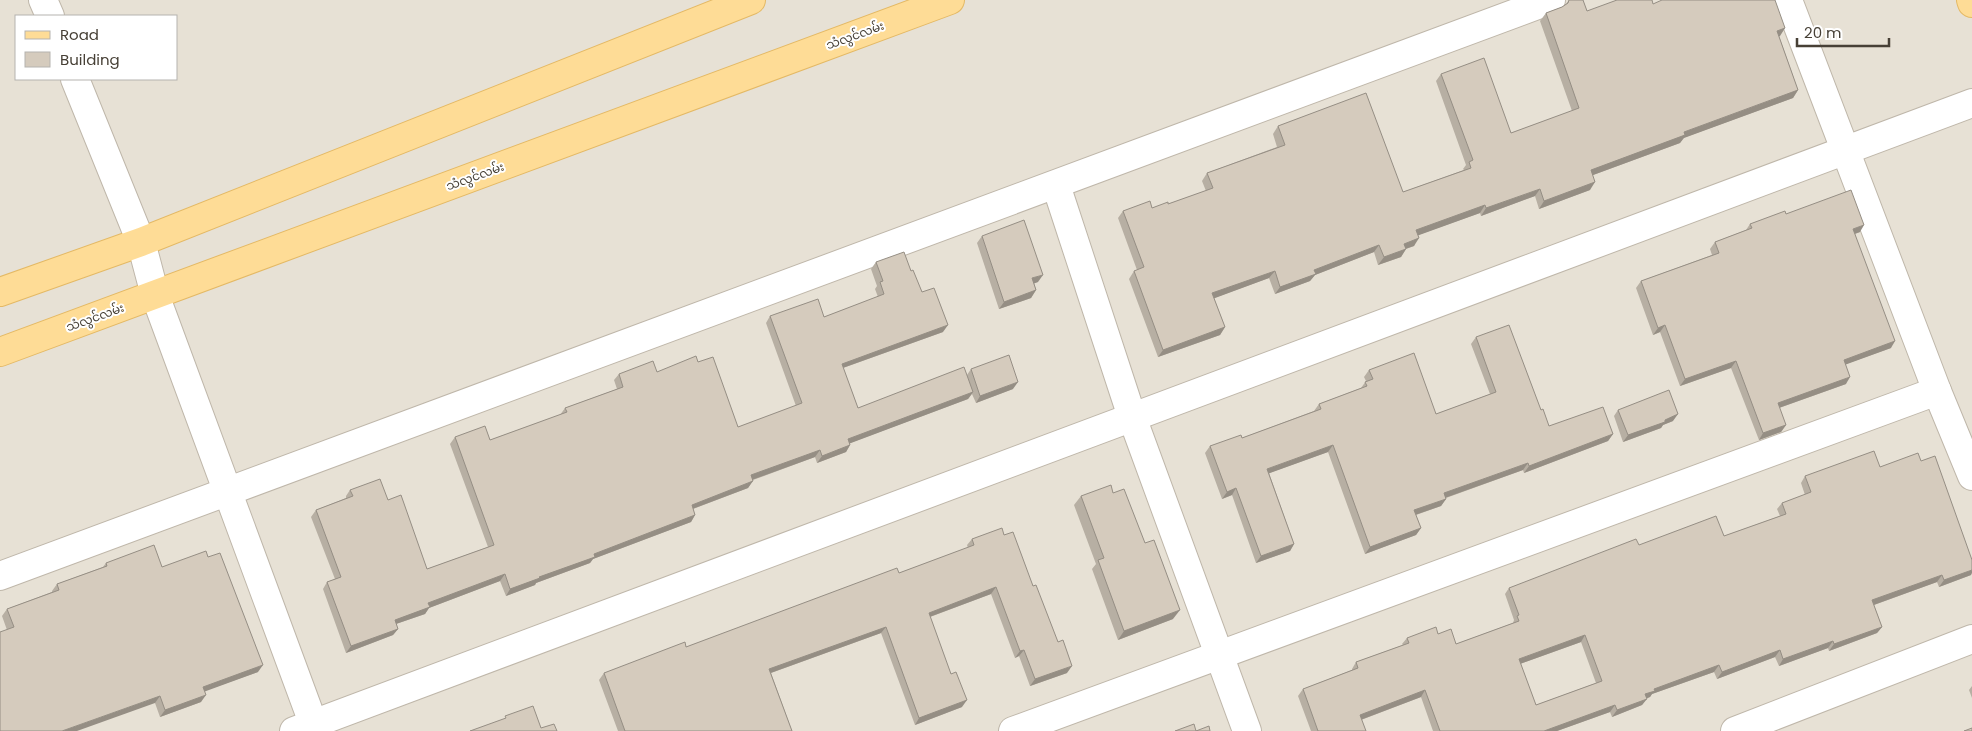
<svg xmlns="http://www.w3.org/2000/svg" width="1972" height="731" font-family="Poppins,'Noto Sans Myanmar',sans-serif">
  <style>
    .residential { fill: #e7e1d5; fill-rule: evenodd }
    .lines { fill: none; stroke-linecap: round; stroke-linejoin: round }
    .street-casing { stroke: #bfb7aa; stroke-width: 30 }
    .primary-casing { stroke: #e4b965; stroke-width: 30 }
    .street { stroke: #fff; stroke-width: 28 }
    .primary { stroke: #fedc96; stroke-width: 28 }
    .wall { fill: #b7afa3; fill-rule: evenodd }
    .shaded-wall { fill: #958e84 }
    .building { fill: #d5cbbd; stroke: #958e84; fill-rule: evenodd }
    .labels { text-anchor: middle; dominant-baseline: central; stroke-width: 4; stroke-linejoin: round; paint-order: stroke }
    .street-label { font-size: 12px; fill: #474036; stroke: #fff }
  </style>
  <rect width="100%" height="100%" fill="#f4efe7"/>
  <path class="residential" d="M0 0H1972V731H0ZM16 16H176V79H16Z"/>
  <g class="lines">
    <defs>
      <g id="street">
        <path d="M43 0 50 16"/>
        <path d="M1788 0 1937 391 1972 476"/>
        <path d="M75 79 141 242 155 295 316 731"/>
        <path d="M1056 185 1132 417 1247 731"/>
        <path d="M0 576 1551 0"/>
        <path d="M294 731 1972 103"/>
        <path d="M1013 731 1937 391"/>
        <path d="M1735 731 1972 639"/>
      </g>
      <g id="primary">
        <path d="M1971 0 1972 3"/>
        <path d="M0 292 141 242 751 0"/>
        <path d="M0 352 950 0"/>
      </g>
    </defs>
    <use href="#street" class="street-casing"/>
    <use href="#primary" class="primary-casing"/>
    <use href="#street" class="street"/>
    <use href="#primary" class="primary"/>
  </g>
  <g class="wall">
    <path d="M1569 0H1583L1587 11 1653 4 1785 28 1779 36 1798 90 1793 98 1683 138 1680 143 1593 175 1590 190 1539 209 1535 196 1481 216 1480 213 1418 235 1414 246 1406 249 1401 257 1378 265 1374 252 1315 275 1310 281 1275 294 1269 278 1214 298 1225 327 1220 335 1158 357 1129 279 1134 271 1137 270 1118 218 1123 211 1152 208 1168 204 1206 191 1202 181 1207 173 1277 147 1273 134 1278 126 1403 192 1464 170 1463 169 1466 165 1436 81 1441 74 1511 133 1572 111 1540 21 1546 13 1562 7 1566 4Z"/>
    <path d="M1786 214 1860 232 1855 234 1891 348 1846 364V384L1779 408 1786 425 1781 432 1759 440 1731 368 1680 386 1660 332 1653 335 1636 288 1641 281 1712 255 1710 249 1715 242 1746 230 1750 224Z"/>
    <path d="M982 236 1038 282 1034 283 1036 290 1031 298 999 309 977 243Z"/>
    <path d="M876 262 911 271 943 332 843 368 858 408 967 375 971 369 1013 389 976 403 972 394 968 399 850 443V445L846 452 817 463 815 457 753 480 748 488 693 509 695 515 691 522 593 559 590 563 536 583 535 585 506 596 500 581 429 608 425 614 396 624 398 629 393 635 346 653 323 589 327 582 335 579 311 517 316 510 346 498V496L350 490 388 500 427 569 488 547 450 444 455 437 490 440 560 415 565 408 617 389 614 380 619 374 657 372 698 362 738 427 796 406 766 323 770 316 824 317 878 297 875 289 877 286 871 269Z"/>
    <path d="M1476 337 1541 410 1549 426 1613 434 1608 441 1524 473 1523 470 1446 498V499L1441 506 1416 515 1421 528 1416 535 1365 554 1328 452 1269 473 1294 544 1290 551 1256 563 1232 495 1222 499 1205 453 1210 446 1242 438 1314 411 1319 404 1361 388 1366 381 1364 377 1369 370 1436 414 1490 394 1471 344Z"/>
    <path d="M1618 410 1673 421 1663 425 1661 428 1623 442 1614 416Z"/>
    <path d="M1921 461 1971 575 1939 587 1937 582 1874 605 1882 627 1877 633 1829 651 1828 648 1779 666 1775 657 1717 679 1714 672 1652 694 1650 697 1647 698 1642 705 1612 717 1610 712 1557 731H1433L1421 697 1361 720 1366 731H1311L1298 696 1303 689 1352 670V669L1356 662 1403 645 1402 644 1407 638 1438 634 1456 644 1513 623 1514 620 1505 594 1509 588 1639 545 1724 536 1780 516 1777 509 1782 503 1805 495 1801 483 1805 476 1880 467ZM1581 642 1596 683 1536 705 1520 664Z"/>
    <path d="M1113 493 1173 619 1118 640 1092 569 1096 564 1074 505 1081 496Z"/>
    <path d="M1004 535 1033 586 1067 673 1030 686 1019 656 1015 658 991 594 930 617 962 707 915 725 881 633 771 673 792 731H618L599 680 604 673 686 647 899 573 968 548 967 545 972 539Z"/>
    <path d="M106 563 162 567 258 672 204 691 201 702 160 717 155 703 7 630 2 616 7 609 52 592V591L57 584 103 567Z"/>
    <path d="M1972 686V698L1969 690Z"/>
  </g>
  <g class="shaded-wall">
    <path d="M1785 28 1780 36 1771 39 1777 31Z"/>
    <path d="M1798 90 1793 98 1684 138 1680 143 1585 178 1591 170 1684 132Z"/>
    <path d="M1595 182 1590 190 1539 209 1544 201Z"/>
    <path d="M1540 189 1535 196 1481 216 1486 208Z"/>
    <path d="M1485 205 1480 213 1411 238 1416 230Z"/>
    <path d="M1864 225 1860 232 1848 236 1853 229Z"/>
    <path d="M1419 238 1414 246 1399 251 1404 244Z"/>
    <path d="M1379 245 1374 252 1315 275 1310 281 1275 294 1280 287 1314 270Z"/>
    <path d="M1406 249 1401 257 1378 265 1384 257Z"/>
    <path d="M1275 271 1269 278 1207 301 1212 293Z"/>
    <path d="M1043 275 1038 282 1027 286 1032 278Z"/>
    <path d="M1036 290 1031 298 999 309 1004 302Z"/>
    <path d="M948 325 943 332 837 370 842 364Z"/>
    <path d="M1665 325 1660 332 1653 335 1658 328Z"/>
    <path d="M1225 327 1220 335 1158 357 1163 350Z"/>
    <path d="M1895 341 1891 348 1839 367 1844 360Z"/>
    <path d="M1736 361 1731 368 1680 386 1685 379Z"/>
    <path d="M1850 377 1846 384 1773 410 1778 403Z"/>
    <path d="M1018 382 1013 389 976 403 980 396Z"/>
    <path d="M973 392 968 399 843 446 848 439Z"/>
    <path d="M1678 414 1673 421 1663 425 1661 428 1623 442 1628 435Z"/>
    <path d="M1786 425 1781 432 1759 440 1763 433Z"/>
    <path d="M1613 434 1608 441 1524 473 1529 466Z"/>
    <path d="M850 445 846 452 817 463 822 456Z"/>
    <path d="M1333 445 1328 452 1262 476 1267 469Z"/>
    <path d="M820 450 815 457 746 482 751 475Z"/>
    <path d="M1528 463 1523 470 1439 500 1444 493Z"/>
    <path d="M753 481 748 488 687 511 692 505Z"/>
    <path d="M1236 488 1232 495 1222 499 1227 492Z"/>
    <path d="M1446 499 1441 506 1409 517 1414 510Z"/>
    <path d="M695 515 691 522 593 559 590 563 536 583 535 585 506 596 510 589 594 554Z"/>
    <path d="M1421 528 1416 535 1365 554 1370 547Z"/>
    <path d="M1294 544 1290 551 1256 563 1261 556Z"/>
    <path d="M1972 570V573L1971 575 1939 587 1944 580Z"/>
    <path d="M505 574 500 581 429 608 425 614 390 626 395 620 428 603Z"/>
    <path d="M1942 575 1937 582 1868 607 1872 600Z"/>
    <path d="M996 587 991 594 924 619 929 613Z"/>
    <path d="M1180 610 1173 619 1118 640 1124 631Z"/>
    <path d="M886 627 881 633 765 675 769 669Z"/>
    <path d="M1882 627 1877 633 1829 651 1834 644Z"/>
    <path d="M398 629 393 635 346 653 351 646Z"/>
    <path d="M1585 635 1581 642 1514 666 1519 659Z"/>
    <path d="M1833 641 1828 648 1779 666 1783 659Z"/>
    <path d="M1024 650 1019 656 1015 658 1020 651Z"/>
    <path d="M1780 650 1775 657 1717 679 1722 672Z"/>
    <path d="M263 665 258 672 198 694 203 687Z"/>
    <path d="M1719 665 1714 672 1652 694 1650 697 1640 701 1645 694 1654 689Z"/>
    <path d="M1072 666 1067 673 1030 686 1035 679Z"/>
    <path d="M1425 690 1421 697 1355 722 1360 715Z"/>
    <path d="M206 695 201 702 160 717 165 710Z"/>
    <path d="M160 696 155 703 77 731H62Z"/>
    <path d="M1647 699 1642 705 1612 717 1617 710Z"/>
    <path d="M967 700 962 707 915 725 919 718Z"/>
    <path d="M1615 705 1610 712 1557 731H1544Z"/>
  </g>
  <g class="building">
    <path d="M1569 0H1583L1587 11 1617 0H1652L1653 4 1662 0H1775L1785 28 1777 31 1798 90 1684 132 1685 135 1591 170 1595 182 1544 201 1540 189 1486 208 1485 205 1416 230 1419 238 1404 244 1406 249 1384 257 1379 245 1314 270 1316 274 1280 287 1275 271 1212 293 1225 327 1163 350 1134 271 1144 267 1123 211 1150 201 1152 208 1168 202V204L1213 188 1207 173 1285 145 1278 126 1366 93 1403 192 1471 168 1469 162 1473 160 1441 74 1484 58 1511 133 1579 108 1546 13 1562 7 1568 3Z"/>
    <path d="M1851 190 1864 225 1853 229 1895 341 1844 360 1850 377 1778 403 1786 425 1763 433 1736 361 1685 379 1665 325 1658 328 1641 281 1719 253 1715 242 1752 228 1750 224 1785 211 1786 214Z"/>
    <path d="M1024 220 1043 275 1032 278 1036 290 1004 302 982 236Z"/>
    <path d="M904 252 911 271 913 270 922 292 934 288 948 325 842 364 858 408 964 367 973 392 848 439 850 445 822 456 820 450 751 475 753 481 692 505 695 515 594 554 595 557 539 577 540 578 510 589 505 574 428 603 430 607 395 620 398 629 351 646 327 582 341 577 316 510 353 496 350 490 380 479 388 500 401 495 427 569 494 545 455 437 485 426 490 440 567 412 565 408 623 387 619 374 653 361 657 372 696 356 698 362 713 357 738 427 802 403 770 316 818 299 824 317 884 294 880 282 883 281 876 262Z"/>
    <path d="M1509 325 1541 410 1543 409 1549 426 1603 407 1613 434 1529 466 1528 463 1444 493 1446 499 1414 510 1421 528 1370 547 1333 445 1267 469 1294 544 1261 556 1236 488 1227 492 1210 446 1241 435 1242 438 1321 409 1319 404 1367 386 1365 382 1373 379 1369 370 1414 353 1436 414 1496 392 1476 337Z"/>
    <path d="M1009 355 1018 382 980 396 971 369Z"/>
    <path d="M1669 390 1678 414 1665 420V422L1628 435 1618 410Z"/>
    <path d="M1874 451 1880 467 1918 453 1921 461 1935 456 1972 560V570L1944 580 1942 575 1872 600 1882 627 1834 644 1833 641 1783 659 1780 650 1722 672 1719 665 1654 689 1655 691 1645 694 1647 699 1617 710 1615 705 1544 731H1440L1425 690 1360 715 1366 731H1318L1303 689 1358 668 1356 662 1409 643 1407 638 1436 627 1438 634 1451 629 1456 644 1519 621 1517 616 1519 615 1509 588 1636 539 1639 545 1716 516 1724 536 1786 514 1782 503 1811 492 1805 476ZM1585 635 1602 681 1536 705 1519 659Z"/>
    <path d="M1111 485 1113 493 1124 489 1145 543 1154 540 1180 610 1124 631 1098 560 1104 558 1081 496Z"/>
    <path d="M1002 528 1004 535 1013 532 1033 586 1036 585 1058 642 1063 640 1072 666 1035 679 1024 650 1020 651 996 587 929 613 951 674 956 672 967 700 919 718 886 627 769 669 792 731H625L604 673 685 642 686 647 897 568 899 573 974 545 972 539Z"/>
    <path d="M154 545 162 567 206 551 208 557 220 553 263 665 203 687 206 695 165 710 160 696 62 731H0V632L14 627 7 609 59 590 57 584 107 566 106 563Z"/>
    <path d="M533 706 541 728 554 724 557 731H470L506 718 505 716Z"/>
    <path d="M1194 724 1196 731 1209 726 1210 731H1175Z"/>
    <path d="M1972 728V731H1964Z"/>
  </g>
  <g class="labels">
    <g class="street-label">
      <text transform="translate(855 35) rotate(-20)">သံလွင်လမ်း</text>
      <text transform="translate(475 176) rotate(-20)">သံလွင်လမ်း</text>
      <text transform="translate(95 317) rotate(-20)">သံလွင်လမ်း</text>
    </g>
  </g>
  <rect x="15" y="15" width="162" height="65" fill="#ffffff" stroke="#b5b3af"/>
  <rect x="25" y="31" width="25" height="8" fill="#fedc96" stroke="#b5b3af"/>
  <text x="60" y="40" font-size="15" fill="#474036">Road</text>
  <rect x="25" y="52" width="25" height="15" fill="#d5cbbd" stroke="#b5b3af"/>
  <text x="60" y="65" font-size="15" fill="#474036">Building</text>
  <path d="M1797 38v8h92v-8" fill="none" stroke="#474036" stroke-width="2.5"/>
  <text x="1804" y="38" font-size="15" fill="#474036" stroke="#ffffff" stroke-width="4" paint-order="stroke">20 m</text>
</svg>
